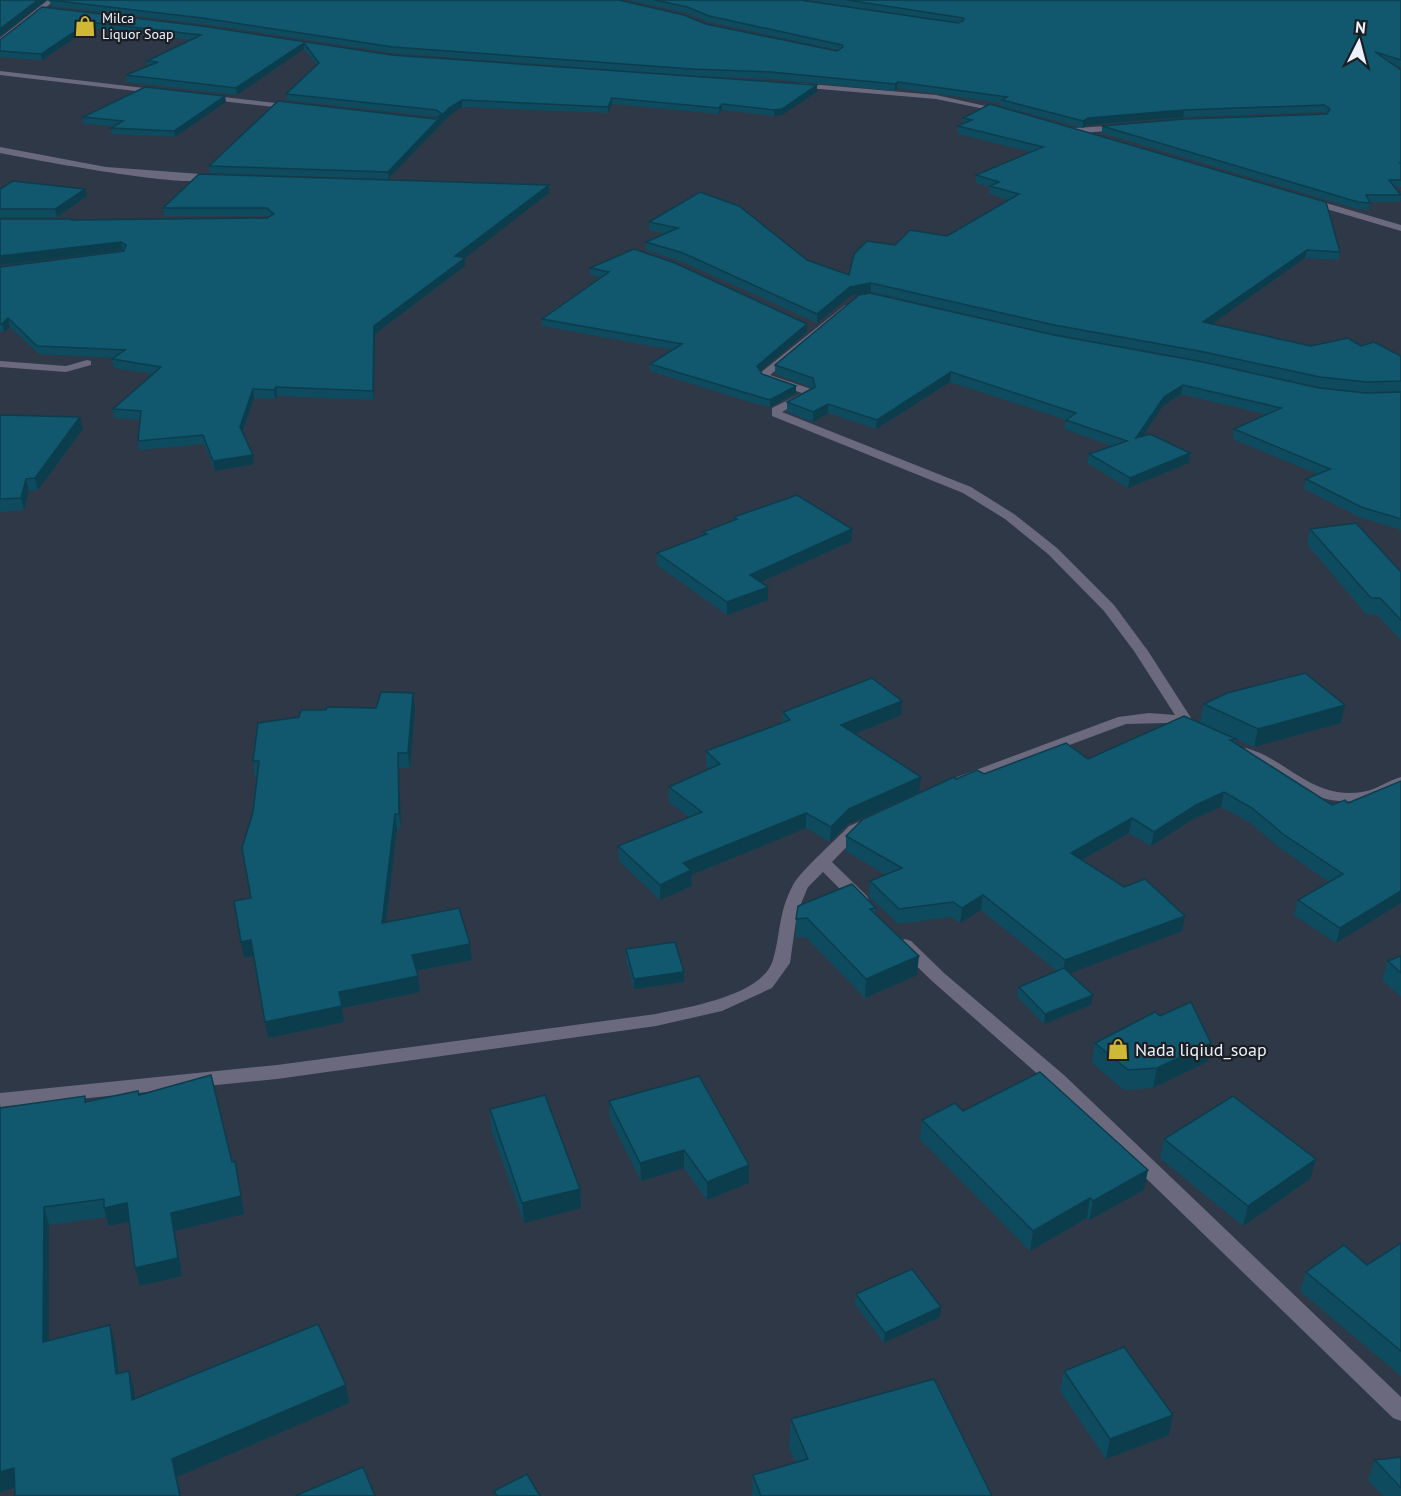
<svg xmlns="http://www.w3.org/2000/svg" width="1401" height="1496" font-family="'PT Sans',sans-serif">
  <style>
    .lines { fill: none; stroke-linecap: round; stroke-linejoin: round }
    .minor { fill: #6b697e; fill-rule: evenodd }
    .wall { fill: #0f4b5f }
    .shaded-wall { fill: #0c3d4d }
    .building { fill: #11576e; stroke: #0c3d4d; stroke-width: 1.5 }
    .labels { text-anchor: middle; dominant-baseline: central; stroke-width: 4.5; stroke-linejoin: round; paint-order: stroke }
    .far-poi-label { font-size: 14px; fill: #ecf2fb; stroke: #1b1f25; text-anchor: start }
    .near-poi-label { font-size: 18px; fill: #ecf2fb; stroke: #1b1f25; text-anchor: start }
  </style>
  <rect width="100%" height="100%" fill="#2f3846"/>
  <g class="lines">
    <g class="minor">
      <path d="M48 0H55L0 44V38Z"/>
      <path d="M0 71 161 90 165 92 161 94 0 75Z"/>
      <path d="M799 83 936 95 1008 111 1004 113 936 99 796 87 795 85Z"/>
      <path d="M206 95 292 105 296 107 292 109 203 99 202 97Z"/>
      <path d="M1122 125 1126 127 1125 129 1075 134 1071 131 1075 128Z"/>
      <path d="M0 147 106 167 214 175 218 178C199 192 31 159 0 153Z"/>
      <path d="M1309 198 1401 225V231L1306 203 1304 201Z"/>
      <path d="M845 305 849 306V310L770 375 811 389 814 394 782 412 971 487 1014 514 1057 548 1114 605 1148 651 1193 721 1200 726 1198 729 1193 730 1167 723 1126 724 967 783H957L954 780 957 777 1118 717 1149 713 1175 715 1134 651 1104 611 1048 554 1005 519 963 493 772 416V408L802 393 763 380 759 374Z"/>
      <path d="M87 360 91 361V365L66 372 0 367V361L66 366Z"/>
      <path d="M1246 748C1287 759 1312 800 1362 792 1376 790 1387 781 1401 777V788C1331 820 1301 789 1241 756L1238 753 1241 750Z"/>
      <path d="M861 821 867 823 869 826 861 832 832 862 867 896 869 900 867 904H855L823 872 808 887 797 913 790 963 772 988 722 1011 656 1026 277 1079 0 1107V1093L277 1065 656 1014C688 1007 762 996 773 960 781 933 778 913 793 885 801 870 836 840 849 826Z"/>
      <path d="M905 939 911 941 944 973 1064 1075 1401 1397V1421L1393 1418 1050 1085 932 981 899 949 896 945 899 941Z"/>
    </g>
  </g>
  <g class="wall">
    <path d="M47 0H619L706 24 837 51 838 50 709 22 687 13 628 0H800L959 23 808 0H1401V67L1392 64 1401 70V187H1394L1401 196 1400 202H1370L1369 210 1357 209 1102 133V126L1326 114 1323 112 1183 117 1087 125 1083 128 1001 106V103L897 88 895 91 771 79 692 76 393 53 203 24 51 6 50 2Z"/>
    <path d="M42 7 392 55 817 85V92L782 115 774 116 722 110 719 114 612 104 608 113 462 107 450 115 388 179 210 173 209 166 435 119 437 117 287 100 286 94 317 65 304 49 237 95 127 82 126 75 147 66V61L191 40 90 28 42 60 0 57V40Z"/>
    <path d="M226 102 175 137 112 134 111 128 113 126 84 124 83 117Z"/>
    <path d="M990 104 1340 252 1339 260 1305 258 1212 324 1311 346H1361L1401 356V391L1364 392 1318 387 1202 361 1053 334 871 292 850 296 817 323 683 262 646 250V242L665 234 649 230V222L700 192 807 260 849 275 895 245 947 236 1010 200 989 194 990 187 976 183V175L1031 152 958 134V126L962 125 963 118Z"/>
    <path d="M0 189H85L87 196 57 217H0Z"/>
    <path d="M549 193 464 258 465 266 375 334 374 400 277 396 275 399 254 398 243 432 254 464 215 471 204 444 139 450 138 441 140 420 114 418 113 409 153 374 114 368 112 359 114 358 39 354 10 327 4 332H0V267L124 251 123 250 0 265V219H73V220L267 218 269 217 268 216H164L163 208Z"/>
    <path d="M590 268 807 324V332L760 371 762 374 796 386V393L770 407 753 403 650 371V364L673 350 542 326V319L601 277 590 275Z"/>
    <path d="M1054 335 1319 388 1366 393 1401 392V530L1359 517 1304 489 1306 479 1317 474 1233 439 1234 429 1267 415 1181 394 1163 406 1143 436 1190 453 1189 463 1128 488 1087 463 1089 454 1112 446 1064 429 1066 420 950 382 876 429 828 413 813 422 787 412V402L813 388 775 374V365Z"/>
    <path d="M0 415 83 429 38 490 29 491 24 510 0 512Z"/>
    <path d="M734 517 852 541 761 582 768 600 727 615 657 565V553L703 535V532L734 521Z"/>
    <path d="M1310 529 1401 572V640L1376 614 1367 615 1307 544Z"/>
    <path d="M902 701 901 715 855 734 919 792 848 824 830 842 806 828 691 875 692 886 660 900 619 861 618 846 689 817 669 802V787L710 769 706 766V751L782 723 783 712Z"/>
    <path d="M1204 704 1345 705 1341 723 1254 747 1236 739 1235 744 1332 805 1348 803 1401 781V903L1336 943 1294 915 1298 900 1329 882 1280 848 1249 822 1221 807 1193 819 1151 846 1129 833 1082 860 1182 931 1070 973 1091 1005 1044 1024 1017 996 1019 987 1057 971 981 910 960 923 951 917 898 924 869 896 870 881 886 875 846 851V836L956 779 1232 737 1200 722Z"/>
    <path d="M376 708H415L410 768H399L401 829H397L386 922 472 960 416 971 420 992 342 1008 344 1022 268 1038 254 956 244 958 251 898 253 812 257 776H255L253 761 299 717 326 710Z"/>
    <path d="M876 908V914L917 975 865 998 806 937 796 938V919Z"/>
    <path d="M626 949 684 972V982L634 989 626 959Z"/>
    <path d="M1401 956V997L1382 980 1388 961Z"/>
    <path d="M1160 1016 1211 1043 1207 1062 1153 1088 1124 1090 1092 1063 1095 1043Z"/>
    <path d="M138 1091 139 1095 232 1162 238 1179 244 1214 175 1231 182 1276 140 1286 129 1221 109 1226 107 1217 49 1225V1341L115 1343 119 1374 129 1371 134 1389 135 1398 349 1403 177 1477 15 1488 0 1104 1 1108 87 1102Z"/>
    <path d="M609 1101 749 1165V1183L707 1200 684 1168 641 1181 610 1119Z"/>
    <path d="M490 1109 580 1189 581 1208 524 1223 491 1129Z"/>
    <path d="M963 1111 1144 1190 1089 1220 1087 1218 1030 1251 920 1139 922 1120Z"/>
    <path d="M1164 1139 1310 1179 1243 1226 1160 1158Z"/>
    <path d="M1401 1243V1376L1300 1291 1306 1272 1367 1265Z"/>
    <path d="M856 1294 940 1317 884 1343 855 1304Z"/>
    <path d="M1064 1371 1169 1435 1106 1459 1060 1391Z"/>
    <path d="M791 1419 992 1496H752L753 1475 796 1463 789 1448Z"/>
    <path d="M1401 1457V1496H1383L1368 1480 1375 1460Z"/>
  </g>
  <g class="shaded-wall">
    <path d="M38 0H47L0 36V29Z"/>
    <path d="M89 22 90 28 42 60 41 54Z"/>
    <path d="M304 43V49L237 95 236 88Z"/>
    <path d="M898 82 897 88 895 91V84Z"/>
    <path d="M817 85V92L782 115 774 116V110Z"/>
    <path d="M225 96 226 102 175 137 174 131Z"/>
    <path d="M612 98V104L608 113V107Z"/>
    <path d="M462 100V107L450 115 388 179V172L449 108Z"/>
    <path d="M722 104V110L719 114V108Z"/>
    <path d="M1184 110 1183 117 1087 125 1083 128V121L1088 118Z"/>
    <path d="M549 185V193L456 265 455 256Z"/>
    <path d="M85 189 87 196 57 217 55 209Z"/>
    <path d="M121 242 123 250 0 265V256Z"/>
    <path d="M1307 250 1305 258 1202 331 1203 322Z"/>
    <path d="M465 258V266L375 334 374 400 373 391 374 326Z"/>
    <path d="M871 283V292L850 296 817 323V314L850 287Z"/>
    <path d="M8 318 10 327 4 332 2 324Z"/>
    <path d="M807 324V332L757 374V366Z"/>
    <path d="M951 372 950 382 876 429 877 420Z"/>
    <path d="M1183 385 1181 394 1163 406 1135 448 1136 438 1164 397Z"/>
    <path d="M796 386V393L770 407V400Z"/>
    <path d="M276 387 277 396 275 399 274 390Z"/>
    <path d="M253 389 254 398 241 436 240 427Z"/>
    <path d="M828 404V413L813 422V412Z"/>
    <path d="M80 417 83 429 38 490 35 478Z"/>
    <path d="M1190 453 1189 463 1128 488 1130 478Z"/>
    <path d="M253 455 254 464 215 471 213 461Z"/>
    <path d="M26 479 29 491 24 510 21 498Z"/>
    <path d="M852 529V541L750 587V575Z"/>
    <path d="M768 587V600L727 615V602Z"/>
    <path d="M413 693 415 708 410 768 408 753Z"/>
    <path d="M902 701 901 715 840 740 841 725Z"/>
    <path d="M1345 705 1341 723 1254 747 1258 729Z"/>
    <path d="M398 753 399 768 401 829 399 814Z"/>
    <path d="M921 777 919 792 848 824 830 842 831 827 849 809Z"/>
    <path d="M1224 792 1221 807 1193 819 1151 846 1154 832 1196 805Z"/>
    <path d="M806 813V828L691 875 692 886 660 900V885L683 863Z"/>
    <path d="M395 814 397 829 384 939 382 923Z"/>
    <path d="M1132 818 1129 833 1069 867 1071 853Z"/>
    <path d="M1401 891V903L1336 943 1340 928Z"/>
    <path d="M983 895 981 910 960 923 962 908Z"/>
    <path d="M1185 916 1182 931 1063 976 1065 960Z"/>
    <path d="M251 940 254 956 244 958 241 942Z"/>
    <path d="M470 944 472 960 414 971 412 955Z"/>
    <path d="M919 956 917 975 865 998 866 979Z"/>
    <path d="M684 972V982L634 989V979Z"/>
    <path d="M418 976 420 992 342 1008 344 1022 268 1038 265 1022 339 992Z"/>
    <path d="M1093 995 1091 1005 1044 1024 1045 1014Z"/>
    <path d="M1211 1043 1207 1062 1153 1088 1157 1068Z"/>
    <path d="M684 1150V1168L641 1181 640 1163Z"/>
    <path d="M1316 1159 1310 1179 1243 1226 1248 1206Z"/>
    <path d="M235 1161 244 1214 175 1231 182 1276 140 1286 135 1268 171 1213Z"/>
    <path d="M749 1165V1183L707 1200V1182Z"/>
    <path d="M1148 1170 1144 1190 1089 1220 1093 1201Z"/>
    <path d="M580 1189 581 1208 524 1223 522 1203Z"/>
    <path d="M1090 1198 1087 1218 1030 1251 1033 1231Z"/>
    <path d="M127 1203 131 1221 109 1226 104 1208Z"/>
    <path d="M44 1207 49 1225V1360L43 1342Z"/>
    <path d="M941 1307 940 1317 884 1343 885 1333Z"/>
    <path d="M110 1325 115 1343 121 1392 116 1374Z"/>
    <path d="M129 1371 134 1389 137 1418 132 1400Z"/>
    <path d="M346 1385 349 1403 177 1477 181 1496H180L172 1459Z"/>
    <path d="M1173 1415 1169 1435 1106 1459 1110 1439Z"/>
    <path d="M14 1468 20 1486 0 1492V1472Z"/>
  </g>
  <g class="building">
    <path d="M0 0H38L0 29Z"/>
    <path d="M50 0H619L684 15 706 24 837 51 843 47 842 45 709 16 687 7 655 0H800L958 23 963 21 964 18 847 0H1401V60L1375 52 1401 70V163H1400L1401 164V180H1389L1401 195H1366L1370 203 1358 202 1102 126 1184 119 1327 114 1330 109 1324 105 1184 110 1088 118 1083 121 1002 100 1007 97 898 82 895 84 771 72 692 69 393 47 202 18Z"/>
    <path d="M42 7 202 26 392 55 817 85 782 109 774 110 722 104 719 108 612 98 608 107 462 100 449 108 388 172 209 166 278 101 435 119 442 114 436 110 286 94 319 63 304 43 236 88 126 75 158 62 147 61 201 35 89 22 41 54 0 51V40Z"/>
    <path d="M145 87 225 96 174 131 111 128 123 121 83 117Z"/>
    <path d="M990 104 1326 202 1340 252 1307 250 1203 322 1311 346 1348 338 1361 346 1374 342 1401 356V381L1366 382 1320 377 1204 352 1054 325 871 283 850 287 817 314 683 253 646 242 678 228 649 222 700 192 739 206 807 260 849 275 854 254 867 241 895 245 910 230 947 236 1019 194 990 186 999 182 976 175 1043 147 958 126 972 120 963 118Z"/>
    <path d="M199 174 549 185 455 256 465 258 374 326 373 391 276 387 274 390 253 389 240 427 253 455 213 461 203 435 138 441 141 411 113 409 161 367 112 359 125 350 37 346 8 318 2 324H0V267L124 251 126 245 121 242 0 256V219H73L72 220 267 218 274 214 267 208H163Z"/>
    <path d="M13 181 85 189 55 209H0V189Z"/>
    <path d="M634 249 675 263 807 324 757 366 762 374 796 386 770 400 753 395 650 364 682 344 542 319 609 272 590 268Z"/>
    <path d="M870 293 1054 335 1203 362 1319 388 1366 393 1401 392V519L1361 507 1306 479 1330 469 1234 429 1281 408 1183 385 1164 397 1136 438 1150 434 1190 453 1130 478 1089 454 1127 441 1066 420 1076 413 951 372 877 420 828 404 813 412 787 402 815 387 813 378 775 365 859 295Z"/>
    <path d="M0 415 80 417 35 478 26 479 21 498 0 499Z"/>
    <path d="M797 495 852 529 750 575 768 587 727 602 657 553 707 534 703 532 737 519 734 517Z"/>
    <path d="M1356 523 1401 572V620L1380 598H1371L1310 529Z"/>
    <path d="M1305 673 1345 705 1258 729 1204 704 1227 693Z"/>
    <path d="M872 678 902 701 841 725 921 777 849 809 831 827 806 813 683 863 691 870 660 885 618 846 702 812 669 787 720 764 706 751 790 720 783 712Z"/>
    <path d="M381 692 413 693 408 753H398L399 814H395L382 923 459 908 470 944 412 955 418 976 339 992 342 1006 265 1022 251 940 241 942 234 901 251 898 242 848 253 812 259 761H253L258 723 299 717 301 710H326L327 707 376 708Z"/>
    <path d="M1184 716 1236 739 1230 740 1332 805 1345 800 1348 803 1401 781V891L1340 928 1298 900 1343 874 1283 834 1252 808 1224 792 1196 805 1154 832 1132 818 1071 853 1124 887 1145 879 1185 916 1065 960 983 895 962 908 953 902 899 909 870 881 902 868 846 836 863 819 954 777 956 779 977 770 984 774 1066 743 1088 759Z"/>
    <path d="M852 884 876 908 870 909 919 956 866 979 807 918 796 919 798 906Z"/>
    <path d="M675 942 684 972 634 979 626 949Z"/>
    <path d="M1401 956V973L1388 961Z"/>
    <path d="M1064 968 1093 995 1045 1014 1019 987Z"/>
    <path d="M1191 1002 1211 1043 1157 1068 1128 1070 1095 1043 1155 1012 1160 1016Z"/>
    <path d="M1040 1072 1148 1170 1093 1201 1090 1198 1033 1231 922 1120 955 1103 963 1111Z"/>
    <path d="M211 1075 232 1162 235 1161 241 1196 171 1213 178 1258 135 1268 127 1203 104 1208V1199L44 1207 43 1342 110 1325 116 1374 129 1371 132 1400 318 1324 346 1385 172 1459 180 1496H15L14 1468 0 1472V1108L85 1096V1102L138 1091 139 1095Z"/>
    <path d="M699 1076 749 1165 707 1182 684 1150 640 1163 609 1101Z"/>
    <path d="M545 1095 580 1189 522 1203 490 1109Z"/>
    <path d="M1233 1096 1316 1159 1248 1206 1164 1139Z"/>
    <path d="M1401 1243V1351L1306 1272 1344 1245 1367 1265Z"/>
    <path d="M912 1269 941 1307 885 1333 856 1294Z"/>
    <path d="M1124 1347 1173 1415 1110 1439 1064 1371Z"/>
    <path d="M934 1379 992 1496H761L753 1475 808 1459 791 1419Z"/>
    <path d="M1401 1457V1488L1375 1460Z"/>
    <path d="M363 1467 375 1496H295Z"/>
    <path d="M527 1474 540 1496H497L494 1491Z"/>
  </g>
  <defs>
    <symbol id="shop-bare" viewBox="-9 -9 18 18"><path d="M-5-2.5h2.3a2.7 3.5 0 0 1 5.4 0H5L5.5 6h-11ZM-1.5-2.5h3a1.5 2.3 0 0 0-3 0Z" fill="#d0b837" stroke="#1b1f25" stroke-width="2.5" paint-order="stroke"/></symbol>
  </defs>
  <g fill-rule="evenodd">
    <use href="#shop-bare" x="70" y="11" width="30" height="30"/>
    <use href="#shop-bare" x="1103" y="1034" width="30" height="30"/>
  </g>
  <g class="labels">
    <g class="far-poi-label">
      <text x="102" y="18">Milca<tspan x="102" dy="16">Liquor Soap</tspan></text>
    </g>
    <g class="near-poi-label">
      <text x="1135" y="1049">Nada liqiud_soap</text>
    </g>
  </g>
  <g transform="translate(1359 42) rotate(6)" stroke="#1b1f25" stroke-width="4.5" paint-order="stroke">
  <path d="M0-4.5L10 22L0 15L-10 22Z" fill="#ecf2fb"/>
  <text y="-9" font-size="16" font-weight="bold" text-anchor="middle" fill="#ecf2fb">N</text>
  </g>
</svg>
